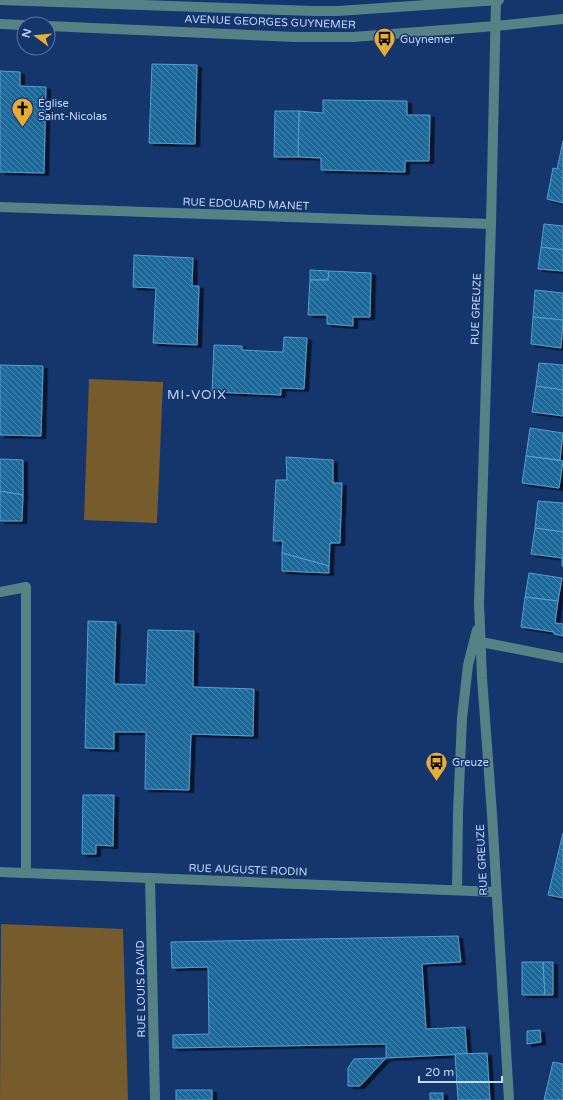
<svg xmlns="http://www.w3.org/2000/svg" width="563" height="1100" font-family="'Varela Round',sans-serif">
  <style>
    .grass { fill: #765c2d }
    .building { fill: url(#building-back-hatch); stroke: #549dd0; filter: url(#shadow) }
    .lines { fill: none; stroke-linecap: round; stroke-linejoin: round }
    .minor { stroke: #578285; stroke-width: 10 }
    .labels { text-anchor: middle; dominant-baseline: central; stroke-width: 3; stroke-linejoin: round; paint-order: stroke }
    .street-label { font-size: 11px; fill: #c4d8fa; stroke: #15356d }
    .poi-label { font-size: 11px; fill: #c4d8fa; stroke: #15356d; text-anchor: start }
    .quarter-label { font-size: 13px; letter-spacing: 1px; fill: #c4d8fa; stroke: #15356d }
  </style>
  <defs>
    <pattern id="building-back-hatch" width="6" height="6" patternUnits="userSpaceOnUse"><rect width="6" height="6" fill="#1d6b9b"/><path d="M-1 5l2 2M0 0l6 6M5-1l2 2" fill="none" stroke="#4786af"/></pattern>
    <filter id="shadow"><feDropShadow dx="4.5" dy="2.5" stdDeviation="0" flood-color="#0009"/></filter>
  </defs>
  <rect width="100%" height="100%" fill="#15356d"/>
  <g class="grass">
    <path d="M89 379 163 382 157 523 84 520Z"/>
    <path d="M1 924 123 929 128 1100H0Z"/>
  </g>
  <g class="building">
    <path d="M152 64 197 65 195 144 149 143Z"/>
    <path d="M0 71 20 72V86L46 87 44 173 0 172Z"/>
    <path d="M323 100 407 101V115H430L429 161H405V172L321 170V158L298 157 299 111 323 113Z"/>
    <path d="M275 111H299L298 157H274Z"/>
    <path d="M563 141V203L547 199 553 168 557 169Z"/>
    <path d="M544 224 563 226V250L541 247Z"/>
    <path d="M541 247 563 250V271L538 269Z"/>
    <path d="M134 255 193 258 192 286H199L197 345 153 343 156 288 133 287Z"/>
    <path d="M310 270 329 271 328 280H310Z"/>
    <path d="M329 271 371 273 370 317H353V326L327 324V315H308L310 280H328Z"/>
    <path d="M535 290 563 293V320L533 317Z"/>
    <path d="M533 317 563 320 561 348 531 344Z"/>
    <path d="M284 337 307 338 304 389 281 388V395L212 392 214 345 242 346V350L283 352Z"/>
    <path d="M539 363 563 365V390L536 386Z"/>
    <path d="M0 365 43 366 41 436 0 435Z"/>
    <path d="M536 386 563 390V416L532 412Z"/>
    <path d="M530 428 563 433 560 460 526 456Z"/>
    <path d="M526 456 563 461 559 488 522 483Z"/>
    <path d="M286 457 333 460V483H342L340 543H330L329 566 282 553 283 541H273L276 480H287Z"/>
    <path d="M0 459 23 460V495L0 491Z"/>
    <path d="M0 491 23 495 22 521H0Z"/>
    <path d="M538 501 563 503V532L535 528Z"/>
    <path d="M535 528 563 532V567L562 566V558L531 554Z"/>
    <path d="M282 553 329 566V573L282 571Z"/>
    <path d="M529 573 562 578 558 601 525 597Z"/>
    <path d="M525 597 558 601 555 623 563 624V636L554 634V632L521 627Z"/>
    <path d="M88 621 116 622 114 684 146 685 148 630 194 631 193 687 254 689 253 736 191 734 189 790 145 789 146 732H114V749L85 748Z"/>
    <path d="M83 795H114L113 846 96 845V854H82Z"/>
    <path d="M563 833V898L548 895Z"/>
    <path d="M458 936 461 962 422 964 426 1029 465 1027 467 1054 386 1058V1044L173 1048V1035L209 1034 208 967 172 968 171 942Z"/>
    <path d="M522 962H543L545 995H522Z"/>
    <path d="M543 962H553V995H545Z"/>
    <path d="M540 1030 541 1042 527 1044V1031Z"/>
    <path d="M487 1053 490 1100H458L455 1054Z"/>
    <path d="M386 1058 360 1086H348V1068L354 1059Z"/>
    <path d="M553 1062 563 1064V1100H544Z"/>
    <rect x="176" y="1090" width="36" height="10"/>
    <rect x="430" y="1093" width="13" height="7"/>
  </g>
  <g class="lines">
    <g class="minor">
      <path d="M0 0 314 11H338L499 0"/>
      <path d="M496 0 491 224 479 603 482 678 492 814 509 1100"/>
      <path d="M0 24 24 25"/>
      <path d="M48 26 296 37H353L496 26 563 19"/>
      <path d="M0 207 491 224"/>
      <path d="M0 592 26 587V873"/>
      <path d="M481 642 563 658"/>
      <path d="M0 872 496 892"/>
      <path d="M150 878 155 1100"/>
      <path d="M457 890 458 813 462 718 468 665 477 630"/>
    </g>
  </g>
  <defs>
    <symbol id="bus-pin" viewBox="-11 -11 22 30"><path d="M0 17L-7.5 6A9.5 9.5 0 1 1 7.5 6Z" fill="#e6ac36" stroke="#15356d"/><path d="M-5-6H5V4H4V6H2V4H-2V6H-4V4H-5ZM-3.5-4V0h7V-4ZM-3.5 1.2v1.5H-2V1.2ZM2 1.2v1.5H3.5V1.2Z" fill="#111"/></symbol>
    <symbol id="church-pin" viewBox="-11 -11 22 30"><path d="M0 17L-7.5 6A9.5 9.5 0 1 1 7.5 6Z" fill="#e6ac36" stroke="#15356d"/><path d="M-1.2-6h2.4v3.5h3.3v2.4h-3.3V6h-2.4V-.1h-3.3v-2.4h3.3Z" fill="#111"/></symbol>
  </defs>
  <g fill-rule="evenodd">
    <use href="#bus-pin" x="372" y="26" width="25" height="34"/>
    <use href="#church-pin" x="10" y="96" width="25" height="34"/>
    <use href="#bus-pin" x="424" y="750" width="25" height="34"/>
  </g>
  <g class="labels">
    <g class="street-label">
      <text transform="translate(270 22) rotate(2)">AVENUE GEORGES GUYNEMER</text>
      <text transform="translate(246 204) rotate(2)">RUE EDOUARD MANET</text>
      <text transform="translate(476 309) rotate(-88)">RUE GREUZE</text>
      <text transform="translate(482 860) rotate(-93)">RUE GREUZE</text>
      <text transform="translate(248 870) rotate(2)">RUE AUGUSTE RODIN</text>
      <text transform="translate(141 989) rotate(-91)">RUE LOUIS DAVID</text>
    </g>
    <g class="poi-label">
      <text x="400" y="39">Guynemer</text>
      <text x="38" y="103">Église<tspan x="38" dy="13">Saint-Nicolas</tspan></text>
      <text x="452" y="762">Greuze</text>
    </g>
    <g class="quarter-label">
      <text x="197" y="395">MI-VOIX</text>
    </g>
  </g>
  <g transform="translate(36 36) rotate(286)"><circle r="19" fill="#15356d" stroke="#5b76a5"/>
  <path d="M0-3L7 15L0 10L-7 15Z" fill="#e6ac36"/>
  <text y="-6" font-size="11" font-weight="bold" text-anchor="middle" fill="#c4d8fa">N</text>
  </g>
  <path d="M419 1076v6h83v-6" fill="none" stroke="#c4d8fa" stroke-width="2"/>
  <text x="425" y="1076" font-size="12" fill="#c4d8fa" stroke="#15356d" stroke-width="3" paint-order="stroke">20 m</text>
</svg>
